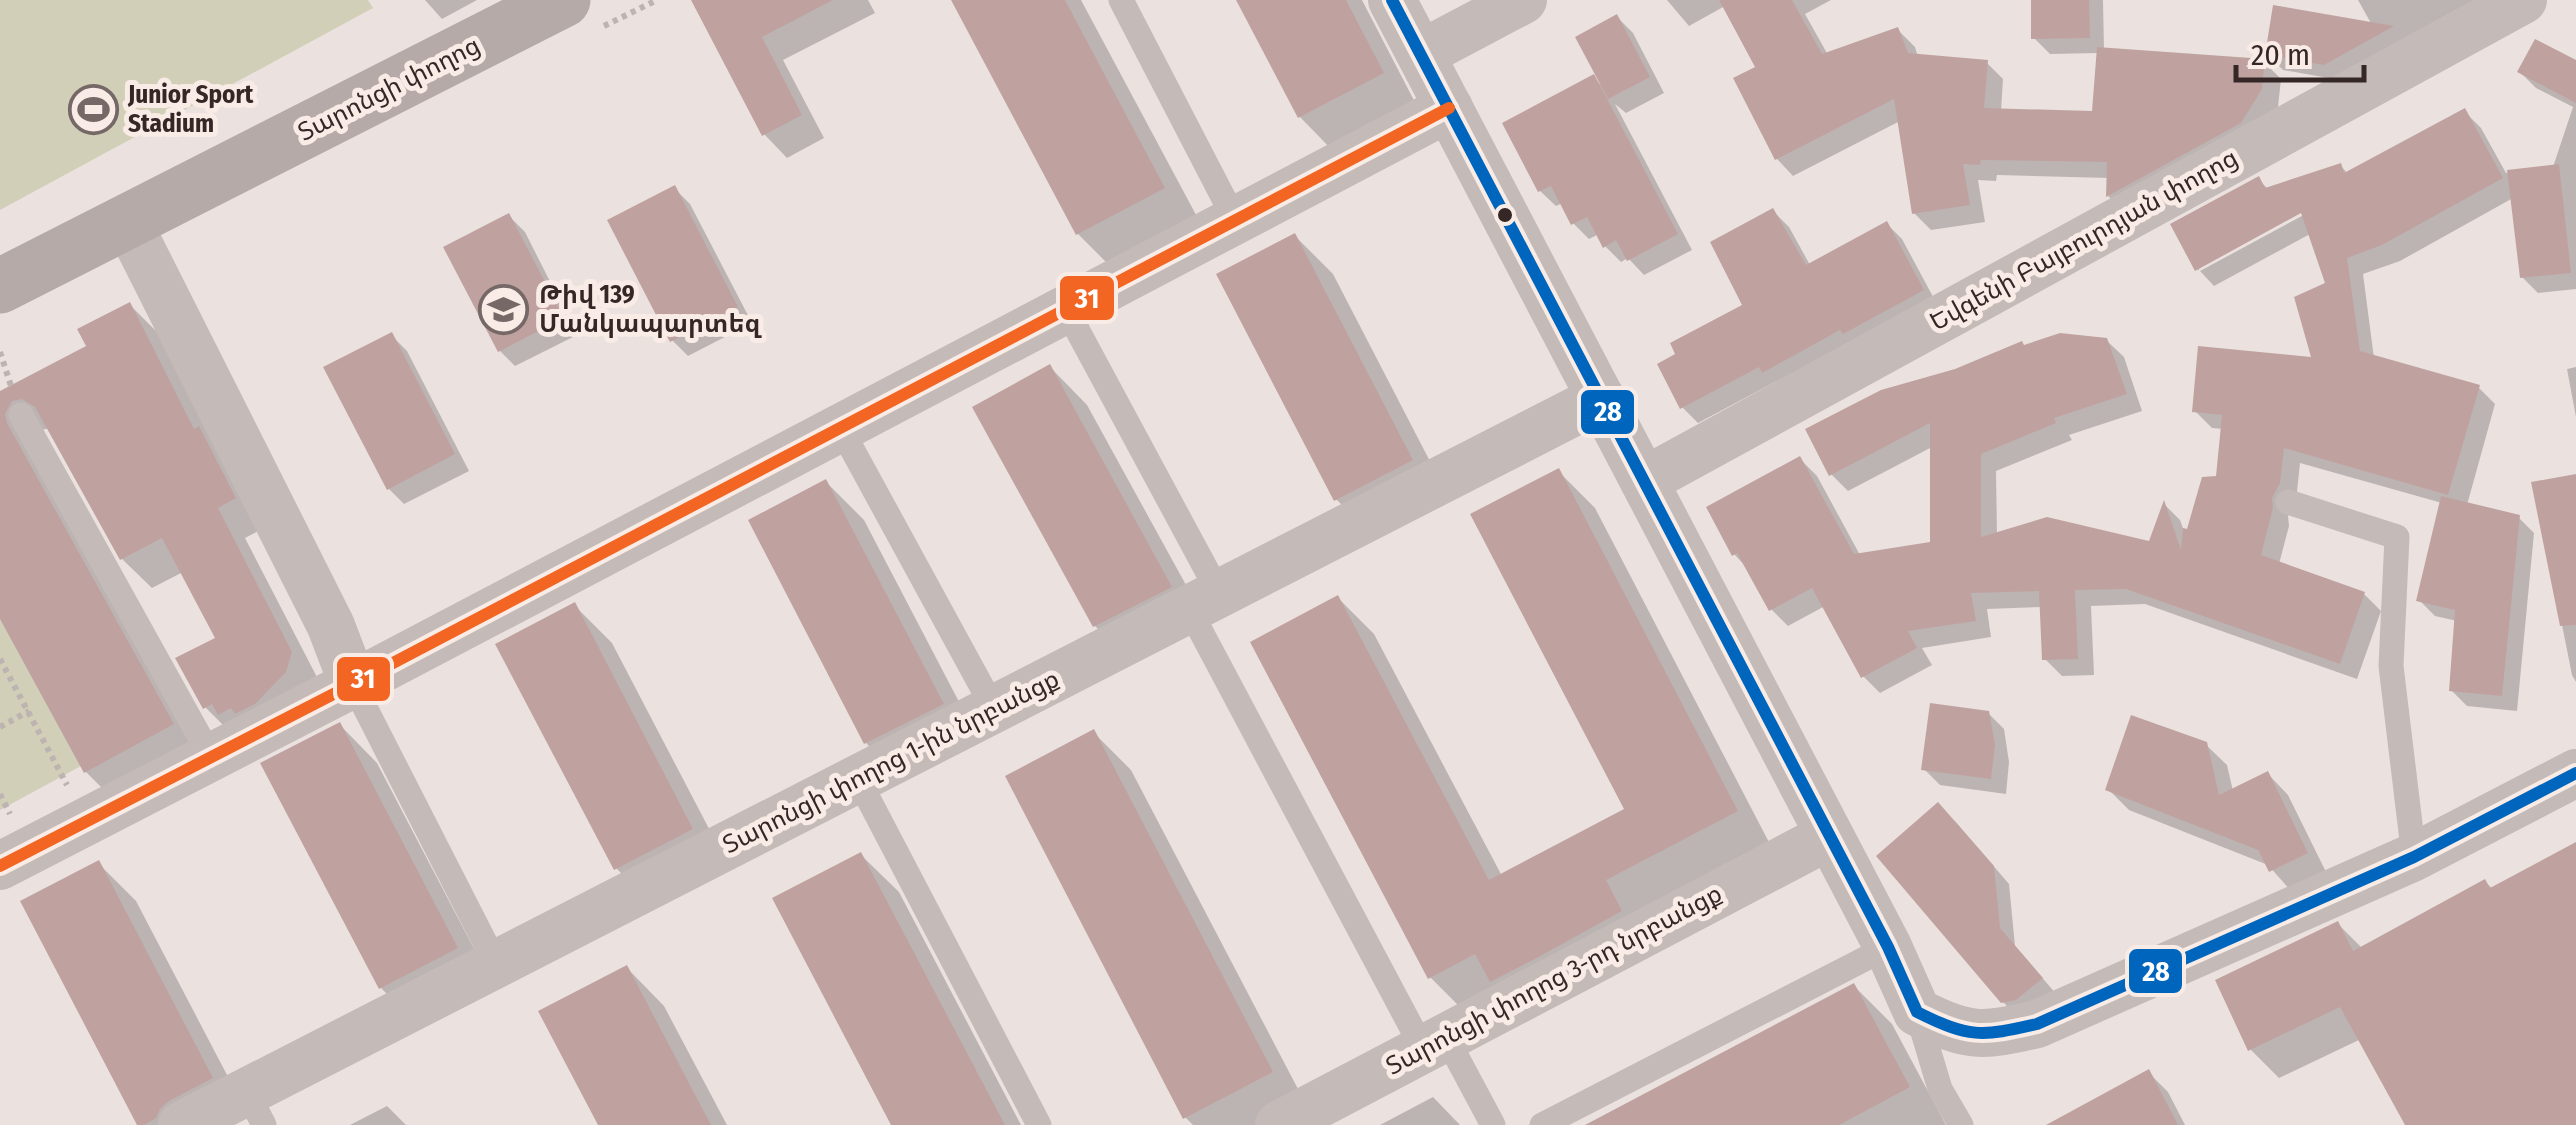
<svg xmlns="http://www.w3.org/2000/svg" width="2576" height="1125" font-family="'Fira Sans Condensed','Noto Sans Armenian',sans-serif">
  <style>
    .green { fill: #d1cfb8 }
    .shadow { fill: #0003 }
    .building { fill: #bfa2a0 }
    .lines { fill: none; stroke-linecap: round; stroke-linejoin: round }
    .path { stroke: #bdb3b0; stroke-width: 6; stroke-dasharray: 5 5; stroke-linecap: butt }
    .lane { stroke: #c4bbb8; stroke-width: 25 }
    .street { stroke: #c4bbb8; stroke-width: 48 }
    .secondary { stroke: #b5aaa8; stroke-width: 55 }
    .bus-1-casing { stroke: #f9ebe5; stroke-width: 20 }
    .bus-2-casing { stroke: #f9ebe5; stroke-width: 20 }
    .bus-1 { stroke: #0065bd; stroke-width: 12 }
    .bus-2 { stroke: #f26522; stroke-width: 12 }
    .bus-dot { fill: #352726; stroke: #f9ebe5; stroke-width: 4 }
    .labels { text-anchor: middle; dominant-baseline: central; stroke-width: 10; stroke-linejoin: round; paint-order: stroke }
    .street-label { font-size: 25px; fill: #352726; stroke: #f9ebe5 }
    .poi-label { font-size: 25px; font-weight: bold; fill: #352726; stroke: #f9ebe5; text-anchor: start }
    .line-badge { stroke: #f9ebe5; stroke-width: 4 }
    .badge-label { font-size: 28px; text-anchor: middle; font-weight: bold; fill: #fff }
  </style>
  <rect width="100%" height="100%" fill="#ebe2df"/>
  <g class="green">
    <path d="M0 0H368L373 8 0 210Z"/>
    <path d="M0 586 94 759 0 810Z"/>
  </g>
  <g class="shadow">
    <path d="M425 0H477L442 19Z"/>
    <path d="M702 0H868L875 13 783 60 824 138 787 158 764 134Z"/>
    <path d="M954 0H1081L1202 226 1116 272 1078 234Z"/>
    <path d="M1239 0H1362L1420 112 1337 155 1300 117Z"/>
    <path d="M1667 0H1831L1805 14 1828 55 1898 30 1915 47 1918 57 1986 62 2003 79 2001 111 2094 113 2099 53 2050 54 2034 38 2033 0H2103L2104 50 2264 62 2281 79 2278 107 2125 212 2108 196 2109 178 1997 175 1996 181 1978 180 1985 222 1931 230 1914 213 1900 121 1793 176 1777 159 1758 68 1725 6 1689 26Z"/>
    <path d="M2358 0H2488L2340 80 2283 70 2267 54 2372 25Z"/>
    <path d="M1617 17 1633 33 1664 93 1626 113 1615 104 1692 250 1644 275 1628 258 1621 262 1605 246 1599 234 1589 239 1574 224 1563 203 1556 206 1540 191 1593 77 1603 87Z"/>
    <path d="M2536 42 2576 63V289L2538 293 2522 277 2513 198 2400 261 2363 274 2374 358 2478 387 2495 404 2467 505 2518 517 2534 533 2517 711 2467 706 2451 690 2457 621 2435 616 2419 600 2442 503 2300 463 2296 501 2288 516 2289 526 2279 564 2364 594 2381 611 2357 679 2145 604 2091 606 2094 675 2062 676 2045 659 2042 607 1987 609 1991 637 1922 648 1932 665 1880 693 1863 676 1825 606 1788 626 1771 609 1749 570 1734 554 1709 508 1800 459 1817 476 1860 555 1932 545V447L1848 491 1831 474 1808 430 1882 392 1956 371 2022 344 2025 347 2060 336 2106 340 2124 357 2142 411 2069 435 2072 440 1996 471 1997 535 2047 519 2151 544 2165 505 2180 520 2184 531 2189 532 2204 479H2219L2223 429 2212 428 2195 411 2200 349 2314 360 2297 299 2328 285 2310 234 2214 286 2200 271 2313 210 2311 205 2199 266V271L2174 225 2258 179 2268 189 2341 166 2348 174 2464 111 2481 128 2506 173 2553 167 2573 107 2536 88 2520 72Z"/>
    <path d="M674 188 690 204 752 323 688 356 672 340Z"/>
    <path d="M1773 211 1789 227 1810 265 1887 224 1902 239 1938 306 1775 382 1698 423 1682 407 1746 306Z"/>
    <path d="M509 216 525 232 577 335 515 366 500 351Z"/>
    <path d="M1295 236 1333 274 1449 498 1374 537 1336 499Z"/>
    <path d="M130 305 159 334 264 528 245 538 320 683 234 736 205 707 218 639 183 572 152 588 122 559 50 428 42 430 202 754 115 801 86 772 0 613V393L90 348Z"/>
    <path d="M391 335 407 351 469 471 404 504 389 489Z"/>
    <path d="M1050 367 1087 405 1208 625 1133 664 1095 626Z"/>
    <path d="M2576 367V417L2567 369Z"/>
    <path d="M1559 472 1595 508 1772 848 1466 1013 1430 977 1338 598 1374 634 1502 876 1627 810Z"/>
    <path d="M2576 477V682L2572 675 2534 484Z"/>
    <path d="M826 482 864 520 980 742 904 781 866 743 751 521Z"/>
    <path d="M574 605 612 643 729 867 654 906 616 868Z"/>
    <path d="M1988 713 2004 729 2009 762 2006 794 1940 785 1924 769Z"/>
    <path d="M340 725 377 763 494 987 419 1026 381 988 264 764Z"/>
    <path d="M1093 732 1131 770 1309 1110 1280 1125H1193L1185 1117Z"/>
    <path d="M2205 744 2227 765 2233 791 2268 774 2288 795 2327 874 2291 891 2268 865 2129 810 2108 789Z"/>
    <path d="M1954 820 2009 884 2015 946 2057 995 2019 1018 2003 1002Z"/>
    <path d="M2576 845V1125H2408L2361 1039 2279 1078 2250 1049 2338 924 2363 949 2485 882 2493 889Z"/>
    <path d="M861 855 899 892 1021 1125H894Z"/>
    <path d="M98 863 136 901 249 1117 233 1125H140Z"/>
    <path d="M627 968 664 1006 727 1125H600Z"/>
    <path d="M1854 986 1892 1024 1946 1125H1591Z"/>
    <path d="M2148 1072 2168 1092 2185 1125H2052Z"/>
    <path d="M1433 1097 1460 1125H1380Z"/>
    <path d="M387 1106 406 1125H350Z"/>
  </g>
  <g class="building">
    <path d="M691 0H833L762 37 802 115 762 136Z"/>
    <path d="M951 0H1065L1165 188 1076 235Z"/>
    <path d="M1236 0H1346L1384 73 1298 118Z"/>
    <path d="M1719 0H1792L1822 54 1898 27 1908 53 1988 60 1984 108 2092 111 2097 47 2265 59 2262 89 2241 123 2106 197 2107 162 1981 160 1980 165 1963 164 1970 205 1912 214 1894 99 1775 160 1733 78 1755 67Z"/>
    <path d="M2031 0H2089L2090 38 2031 39Z"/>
    <path d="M2273 5 2394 26 2324 65 2265 55Z"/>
    <path d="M1617 14 1650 77 1608 99 1575 37Z"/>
    <path d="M2535 39 2576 60V103L2517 72Z"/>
    <path d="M1594 74 1678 234 1627 261 1616 240 1603 248 1587 217 1571 225 1551 186 1538 192 1502 123Z"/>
    <path d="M2465 108 2503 178 2382 245 2347 258 2360 351 2480 385 2448 495 2284 448 2280 483 2272 498 2273 508 2261 555 2365 592 2340 664 2126 589 2075 590 2078 659 2042 660 2039 591 1971 593 1976 621 1908 631 1917 648 1861 678 1812 588 1769 611 1737 553 1732 556 1706 507 1800 456 1854 554 1930 542V423L1829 476 1805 429 1881 390 1955 369 2022 341 2024 345 2060 333 2107 338 2127 394 2054 418 2056 423 1981 454V537L2047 517 2149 541 2164 500 2181 550 2183 528 2187 529 2202 477 2216 476 2222 415 2192 412 2198 346 2311 357 2294 297 2325 283 2301 213 2195 271 2170 224 2259 176 2265 188 2341 163 2344 173Z"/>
    <path d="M2559 164 2571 273 2520 278 2507 170Z"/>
    <path d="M675 185 738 307 670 342 607 220Z"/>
    <path d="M1773 208 1806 265 1887 221 1924 290 1843 334 1840 330 1762 373 1759 367 1680 409 1657 364 1675 354 1670 343 1742 305 1710 242Z"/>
    <path d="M509 213 564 318 498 352 443 247Z"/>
    <path d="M1295 233 1413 460 1334 501 1216 274Z"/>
    <path d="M130 302 194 429 199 426 236 498 218 508 292 652 286 672 255 704 235 714 231 708 218 715 212 704 203 709 175 658 215 638 162 538 120 560 35 407 22 399 12 401 5 414 7 423 174 724 84 773 0 619V391L86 346 77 329Z"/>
    <path d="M392 332 455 454 387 490 323 367Z"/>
    <path d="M1050 364 1172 587 1093 627 972 407Z"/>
    <path d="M1559 468 1738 811 1606 880 1622 911 1533 960 1490 982 1475 954 1428 979 1250 642 1338 595 1489 880 1624 809 1470 514Z"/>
    <path d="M2576 474V625L2560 626 2531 482Z"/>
    <path d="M826 479 944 704 864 744 748 520Z"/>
    <path d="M2441 496 2520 515 2502 696 2449 691 2455 610 2416 601Z"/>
    <path d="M575 602 693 829 614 870 495 644Z"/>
    <path d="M1930 703 1989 711 1995 745 1991 779 1921 770Z"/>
    <path d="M2131 715 2207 742 2219 795 2268 771 2308 853 2269 872 2258 850 2105 790Z"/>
    <path d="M340 722 458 948 379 989 260 763Z"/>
    <path d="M1094 729 1273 1072 1183 1119 1005 776Z"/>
    <path d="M1938 802 1994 866 2000 928 2043 978 2016 1000 2001 1003 1876 856Z"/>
    <path d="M2576 842V1125H2405L2340 1007 2248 1051 2215 980 2338 921 2353 951 2485 879 2490 888Z"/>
    <path d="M861 852 1005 1125H891L772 898Z"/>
    <path d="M99 860 213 1078 169 1101 160 1109 156 1118 144 1125H137L20 901Z"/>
    <path d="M627 965 711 1125H598L538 1011Z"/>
    <path d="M1854 983 1910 1087 1839 1125H1585Z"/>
    <path d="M2149 1069 2178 1125H2046Z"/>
  </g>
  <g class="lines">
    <g class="path">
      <path d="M604 26 657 0"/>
      <path d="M0 352 11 386"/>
      <path d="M0 659 67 785"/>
      <path d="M0 727 29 711"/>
      <path d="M0 794 10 814"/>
    </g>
    <g class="lane">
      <path d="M1121 0 1235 220"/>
      <path d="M1066 309 1219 593"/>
      <path d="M21 415 211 757"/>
      <path d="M840 427 994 709"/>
      <path d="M2288 502 2397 537 2391 666 2414 857"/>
      <path d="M1189 609 1423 1049"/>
      <path d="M353 684 496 964"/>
      <path d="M858 779 1039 1125"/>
      <path d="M1917 1012 1940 1089 1961 1125"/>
      <path d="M1446 1037 1493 1125"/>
      <path d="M247 1092 264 1125"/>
      <path d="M1542 1125 1888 947"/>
    </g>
    <g class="street">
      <path d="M1392 0 1888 947 1917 1012C1969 1038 1981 1037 2037 1024L2414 857 2576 773"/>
      <path d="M1421 54 1523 0"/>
      <path d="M128 223 331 626 353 684"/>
      <path d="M1644 481 2523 0"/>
      <path d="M0 866 353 684 1449 108"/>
      <path d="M182 1125 1601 398"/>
      <path d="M1279 1125 1829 836"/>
    </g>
    <path class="secondary" d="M0 286 563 0"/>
    <defs>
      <path id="bus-1" d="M1392 0 1888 947 1917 1012C1969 1038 1981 1037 2037 1024L2414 857 2576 773"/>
      <path id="bus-2" d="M0 866 353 684 1449 108"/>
    </defs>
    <use href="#bus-1" class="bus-1-casing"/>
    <use href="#bus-2" class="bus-2-casing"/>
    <use href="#bus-1" class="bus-1"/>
    <use href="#bus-2" class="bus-2"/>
  </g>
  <defs>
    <symbol id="stadium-ring" viewBox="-11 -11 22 22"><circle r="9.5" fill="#f9ebe5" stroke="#756867" stroke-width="1.5"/><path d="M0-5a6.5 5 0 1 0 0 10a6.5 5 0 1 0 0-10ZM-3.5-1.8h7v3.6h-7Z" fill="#756867"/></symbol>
    <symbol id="school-ring" viewBox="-11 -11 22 22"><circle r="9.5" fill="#f9ebe5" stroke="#756867" stroke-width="1.5"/><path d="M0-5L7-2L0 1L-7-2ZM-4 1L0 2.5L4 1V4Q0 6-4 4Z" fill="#756867"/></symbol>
  </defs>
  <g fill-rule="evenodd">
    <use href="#stadium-ring" x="66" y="82" width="55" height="55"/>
    <use href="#school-ring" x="476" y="282" width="55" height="55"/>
  </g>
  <circle class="bus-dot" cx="1505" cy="215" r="9"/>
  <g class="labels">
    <g class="street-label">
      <text transform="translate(389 89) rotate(-27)">Տարոնցի փողոց</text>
      <text transform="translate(2084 240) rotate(-29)">Եվգենի Բայբուրդյան փողոց</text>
      <text transform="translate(891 762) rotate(-27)">Տարոնցի փողոց 1-ին նրբանցք</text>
      <text transform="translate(1554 980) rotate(-28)">Տարոնցի փողոց 3-րդ նրբանցք</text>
    </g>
    <g class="poi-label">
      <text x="128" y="95">Junior Sport<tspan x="128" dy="29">Stadium</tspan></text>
      <text x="539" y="295">Թիվ 139<tspan x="539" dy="29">Մանկապարտեզ</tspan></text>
    </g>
  </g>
  <g class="line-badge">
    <rect x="1058" y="274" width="58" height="48" rx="10" fill="#f26522"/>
    <rect x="1579" y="388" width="57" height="48" rx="10" fill="#0065bd"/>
    <rect x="335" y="655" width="57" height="48" rx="10" fill="#f26522"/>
    <rect x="2127" y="947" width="57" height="48" rx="10" fill="#0065bd"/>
  </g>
  <g class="badge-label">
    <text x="1087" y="308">31</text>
    <text x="1608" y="421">28</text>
    <text x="363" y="688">31</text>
    <text x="2156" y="981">28</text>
  </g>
  <path d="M2236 65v15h128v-15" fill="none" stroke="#352726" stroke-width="5"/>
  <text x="2251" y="65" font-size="30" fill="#352726" stroke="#f9ebe5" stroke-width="8" paint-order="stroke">20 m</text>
</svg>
